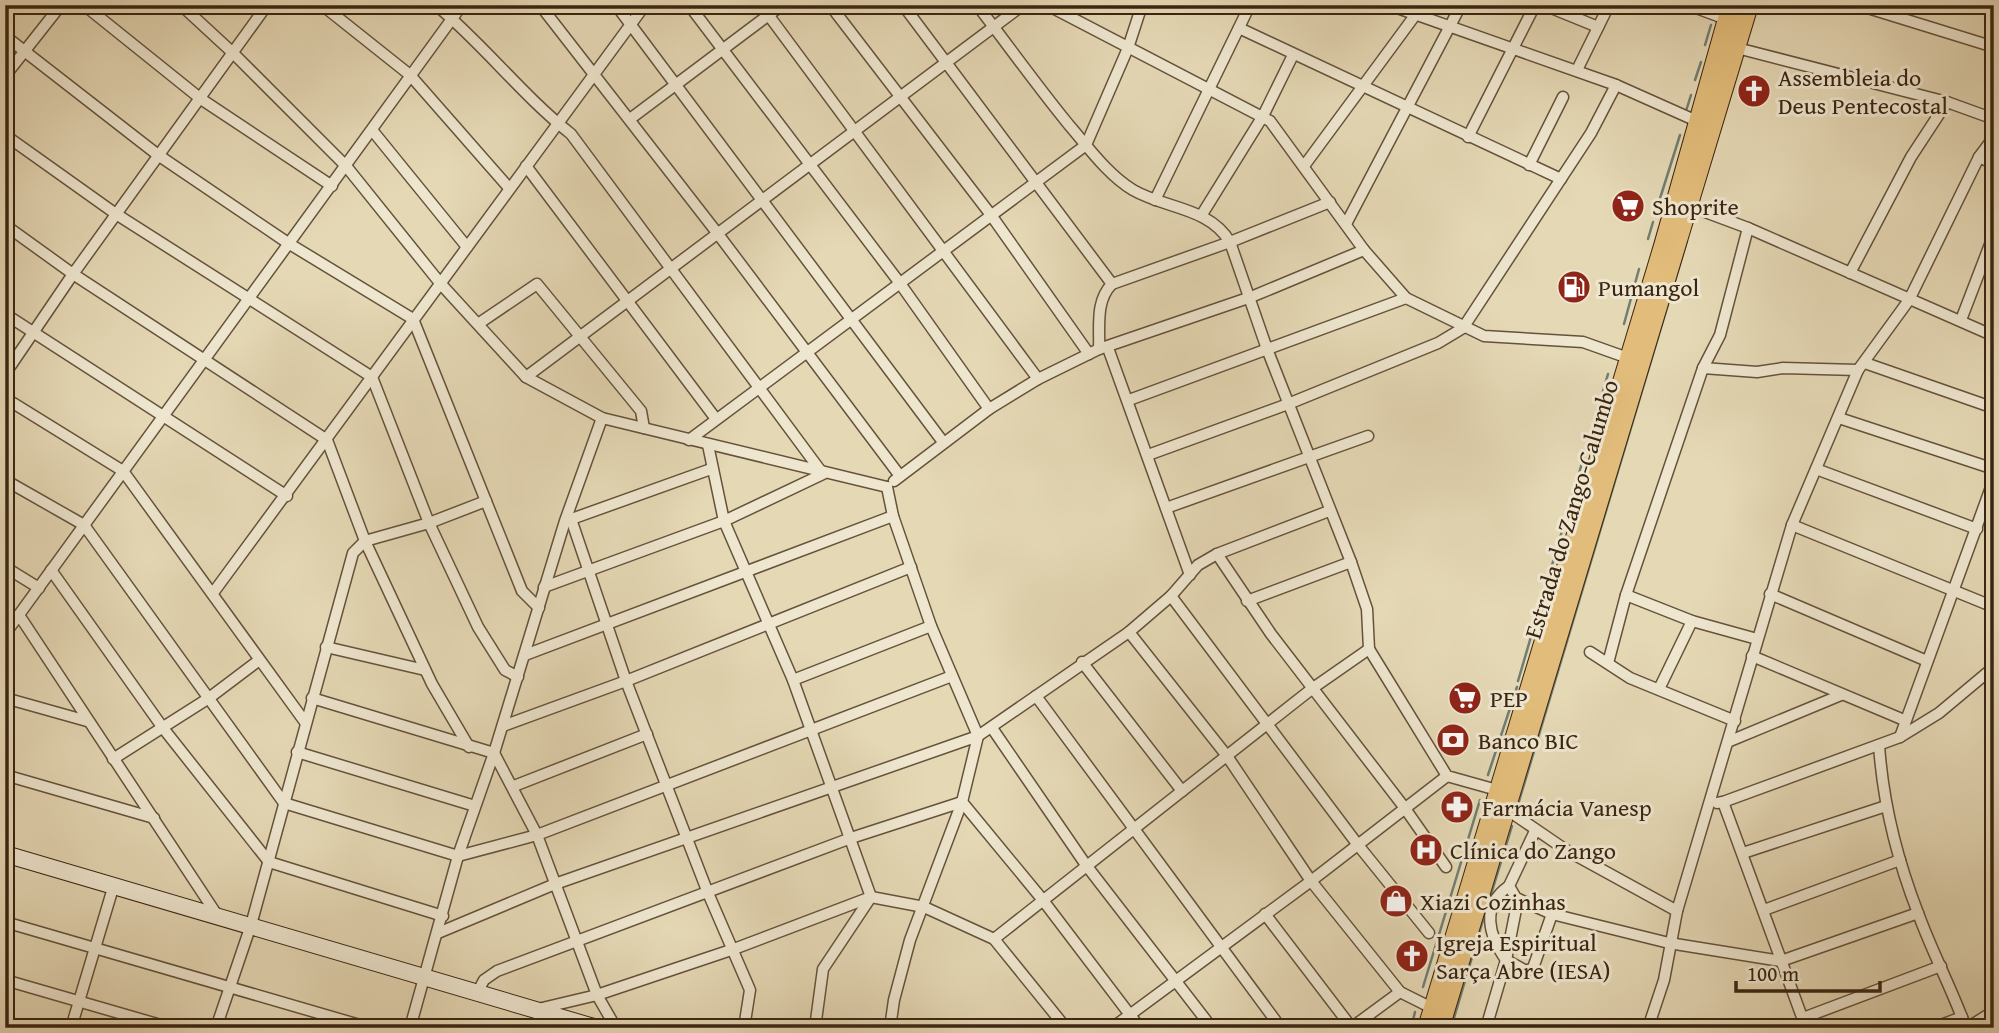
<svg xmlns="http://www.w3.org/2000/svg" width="1999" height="1033" font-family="'Gentium Book Plus',serif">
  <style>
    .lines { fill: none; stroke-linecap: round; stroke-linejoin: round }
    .stream { stroke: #717e71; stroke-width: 2.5 }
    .street-casing { stroke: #65523b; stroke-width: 13 }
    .secondary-casing { stroke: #3a2512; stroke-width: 18 }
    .primary-casing { stroke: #3a2512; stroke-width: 20 }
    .street { stroke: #eee6cf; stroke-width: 10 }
    .secondary { stroke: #eee6cf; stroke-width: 16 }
    .primary { stroke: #e2bc7a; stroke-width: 18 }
    .labels { text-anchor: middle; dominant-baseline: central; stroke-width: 6; stroke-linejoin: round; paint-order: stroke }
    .poi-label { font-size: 24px; fill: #3a2512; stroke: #eee6cf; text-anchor: start }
    .street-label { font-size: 24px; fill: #3a2512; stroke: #eee6cf }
  </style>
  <rect width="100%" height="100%" fill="#e5d8b5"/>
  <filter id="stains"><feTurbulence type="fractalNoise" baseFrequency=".00286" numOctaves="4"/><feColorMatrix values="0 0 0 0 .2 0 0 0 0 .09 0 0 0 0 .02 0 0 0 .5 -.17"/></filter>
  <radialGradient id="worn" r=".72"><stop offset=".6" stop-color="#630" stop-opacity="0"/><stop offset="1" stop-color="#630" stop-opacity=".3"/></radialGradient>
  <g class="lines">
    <g class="stream">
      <path d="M1716 6V5"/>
      <path d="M1705 45 1711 25"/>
      <path d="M1695 80 1701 62"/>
      <path d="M1686 111 1691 95"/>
      <path d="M1657 208 1680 135"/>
      <path d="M1648 239 1653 222"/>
      <path d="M1624 324 1639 269"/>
      <path d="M1570 504 1608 374"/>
      <path d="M1518 681 1567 514"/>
      <path d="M1488 775 1517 687"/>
      <path d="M1517 808 1687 241"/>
      <path d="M1489 901 1512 826"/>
      <path d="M1423 987 1480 800"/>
      <path d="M1411 1028 1415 1012"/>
      <path d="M1451 1028 1486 910"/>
    </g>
    <defs>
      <g id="street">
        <path d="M84 5 201 99 332 186"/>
        <path d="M181 5 233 53 346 166 440 283 526 377 602 418 887 487"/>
        <path d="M322 5 410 75 509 188"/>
        <path d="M436 5C484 45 522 95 571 134L823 474 724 521 544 587"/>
        <path d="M540 5 718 234 900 476"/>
        <path d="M616 5 943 442"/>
        <path d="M689 5 899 282 989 409"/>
        <path d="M761 5 1038 379"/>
        <path d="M830 5 991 215 1089 354"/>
        <path d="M903 5 1112 284"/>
        <path d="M977 5C1008 45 1037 86 1069 125 1088 147 1108 175 1133 190 1166 209 1209 207 1230 242L1267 349 1351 562 1367 609 1369 649 1447 776 1497 790"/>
        <path d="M1047 5 1270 121 1364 250 1406 298 1484 336 1583 342 1628 358"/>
        <path d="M1389 5 1616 85 1699 122"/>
        <path d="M1544 5 1598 27"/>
        <path d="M1688 5 1726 19"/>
        <path d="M1871 5V9L1994 47"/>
        <path d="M1239 28 1561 179"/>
        <path d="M5 36 158 155 288 243 413 319 522 591 539 608"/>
        <path d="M1737 48 1947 102 1994 119"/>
        <path d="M1577 70 1609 5"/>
        <path d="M5 76 61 5"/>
        <path d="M630 119 782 5"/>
        <path d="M372 130 467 247"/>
        <path d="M5 135 116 214 372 377 429 523 478 627 505 670 518 677"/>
        <path d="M1468 137 1535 5"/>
        <path d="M1979 157 1994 164"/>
        <path d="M1529 165 1563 97"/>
        <path d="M526 166 716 419"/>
        <path d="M1304 166 1416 14"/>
        <path d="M1155 200 1250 5"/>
        <path d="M1689 206 1748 228 1994 336"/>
        <path d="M1201 216 1263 116 1293 55"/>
        <path d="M1346 224 1461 5"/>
        <path d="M5 225 73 274 327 440 365 541 432 684 469 747"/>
        <path d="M1850 273 1911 157 1947 102"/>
        <path d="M5 314 287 496"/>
        <path d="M1961 320 1994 234"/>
        <path d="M478 324 537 284 641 411 644 428"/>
        <path d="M1108 348 1190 575"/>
        <path d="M1099 349C1100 327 1095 301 1112 284L1230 242 1330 202"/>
        <path d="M1865 363 1994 408"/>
        <path d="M1703 368 1757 372 1783 368 1858 370"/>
        <path d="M5 374 73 274 267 5"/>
        <path d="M526 377 1023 5"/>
        <path d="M5 398 123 471 305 722"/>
        <path d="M1129 400 1406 298"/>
        <path d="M1839 418 1994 469"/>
        <path d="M689 440 1086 145 1128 48 1142 5"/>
        <path d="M708 445 724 521 793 680 871 897 823 969 815 1028"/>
        <path d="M1148 455 1288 404 1438 343 1463 328 1591 133 1616 85"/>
        <path d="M1816 469 1977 529"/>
        <path d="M5 480 84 525 284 803 458 856 537 835 952 676"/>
        <path d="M894 481 989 409 1038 379 1099 349 1251 297 1364 250"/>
        <path d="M887 487 893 516 931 626 978 736 962 802 910 940 894 1000 890 1028"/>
        <path d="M1166 508 1368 436"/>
        <path d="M571 519 626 681 708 893 750 990 744 1028"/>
        <path d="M566 521 711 469"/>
        <path d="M1792 525 1994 607"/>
        <path d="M1217 554 1271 634 1404 807 1446 867"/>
        <path d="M5 567 39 588"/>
        <path d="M51 570 163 728 269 862 443 916"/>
        <path d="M213 593 645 5"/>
        <path d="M1770 594 1927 661"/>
        <path d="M1626 595 1703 368 1720 335 1748 228"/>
        <path d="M1171 596 1358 845 1429 933"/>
        <path d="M1247 601 1351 562"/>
        <path d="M19 615 217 915"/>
        <path d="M1129 632 1227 756 1311 881 1400 992 1432 1008"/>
        <path d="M5 634 462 5"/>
        <path d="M326 647 425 670"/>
        <path d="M1590 652 1630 678 1735 721"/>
        <path d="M525 655 893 516"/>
        <path d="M1752 656 1904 720"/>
        <path d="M1082 662 1182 791"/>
        <path d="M1608 663 1626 595 1692 621 1757 639"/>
        <path d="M793 680 931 626"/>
        <path d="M1659 689 1692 621"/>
        <path d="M1036 696 1281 1028"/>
        <path d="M5 698 87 721"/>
        <path d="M312 698 494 753 537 835 597 995 616 1028"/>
        <path d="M503 726 626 681 911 567"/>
        <path d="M992 728 1086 865 1212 1028"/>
        <path d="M1900 737 1994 479"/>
        <path d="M1730 741 1841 695"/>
        <path d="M1879 745C1883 803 1897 859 1918 913 1932 952 1952 989 1966 1028"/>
        <path d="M297 752 475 806"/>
        <path d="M113 759 209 698 258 661"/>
        <path d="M5 775 154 818"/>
        <path d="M514 786 647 734"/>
        <path d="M1723 802 1900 737 1939 713 1994 667"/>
        <path d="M1717 803 1723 802 1806 1028"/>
        <path d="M1506 809 1566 850 1677 911"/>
        <path d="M1535 831 1509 886 1516 898 1552 914 1669 943 1781 961 1918 913"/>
        <path d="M1743 853 1886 806"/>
        <path d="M1764 910 1900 860"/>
        <path d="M1265 914 1352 1028"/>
        <path d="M5 922 370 1028"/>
        <path d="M438 933 555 884 978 736 1129 632 1171 596 1198 565 1217 554 1329 511"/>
        <path d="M994 939 1313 688 1369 649"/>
        <path d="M1506 960C1489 936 1480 906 1509 886"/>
        <path d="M1506 960 1518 899"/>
        <path d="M5 980 171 1028"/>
        <path d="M477 993 484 980 497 971 851 838 962 802 1042 899 1140 1028"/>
        <path d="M538 1009 597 995 734 949 871 897 924 907 994 939 1066 1028"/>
        <path d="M1803 1018 1941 966"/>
        <path d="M71 1028 113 888"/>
        <path d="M216 1028 251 925 353 553 365 541 429 523 486 501"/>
        <path d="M410 1028 458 856 494 753 565 521 602 418"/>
        <path d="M1112 1028 1311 881 1447 776"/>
        <path d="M1351 1028 1400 992"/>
        <path d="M1486 1028 1506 960 1526 971 1533 968 1552 914"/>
        <path d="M1648 1028 1664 980 1677 911 1792 525 1858 370 1909 300 1979 157 1994 137"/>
        <path d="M1933 1028 1962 1017"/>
        <path d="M1967 1028 1994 1011"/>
      </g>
      <path id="secondary" d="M5 854 597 1028"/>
      <g id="primary">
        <path d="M1427 1028 1663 246 1731 5"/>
        <path d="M1440 1028 1749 5"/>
      </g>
    </defs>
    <use href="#street" class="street-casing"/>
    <use href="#secondary" class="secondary-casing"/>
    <use href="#primary" class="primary-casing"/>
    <use href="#street" class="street"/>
    <use href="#secondary" class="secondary"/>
    <use href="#primary" class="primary"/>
  </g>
  <defs>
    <symbol id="church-disc" viewBox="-11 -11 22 22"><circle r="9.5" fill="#8f2418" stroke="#eee6cf"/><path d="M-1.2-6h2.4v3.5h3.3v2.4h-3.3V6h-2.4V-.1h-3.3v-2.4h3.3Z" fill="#fff"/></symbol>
    <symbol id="supermarket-disc" viewBox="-11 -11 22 22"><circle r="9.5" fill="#8f2418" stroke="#eee6cf"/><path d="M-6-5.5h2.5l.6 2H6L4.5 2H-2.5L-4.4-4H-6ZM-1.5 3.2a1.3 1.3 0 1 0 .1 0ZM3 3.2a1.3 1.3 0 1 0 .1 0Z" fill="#fff"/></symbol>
    <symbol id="fuel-disc" viewBox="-11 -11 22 22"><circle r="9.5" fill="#8f2418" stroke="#eee6cf"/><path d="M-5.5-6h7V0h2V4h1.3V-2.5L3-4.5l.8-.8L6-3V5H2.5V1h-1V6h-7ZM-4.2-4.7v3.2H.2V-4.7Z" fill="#fff"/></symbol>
    <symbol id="bank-disc" viewBox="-11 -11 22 22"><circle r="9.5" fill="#8f2418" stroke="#eee6cf"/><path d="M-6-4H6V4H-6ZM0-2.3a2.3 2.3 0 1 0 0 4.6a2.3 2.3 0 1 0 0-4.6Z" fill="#fff"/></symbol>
    <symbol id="pharmacy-disc" viewBox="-11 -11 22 22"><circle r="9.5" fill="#8f2418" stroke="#eee6cf"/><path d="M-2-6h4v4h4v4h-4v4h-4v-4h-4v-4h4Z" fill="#fff"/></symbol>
    <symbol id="hospital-disc" viewBox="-11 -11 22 22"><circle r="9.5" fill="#8f2418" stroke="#eee6cf"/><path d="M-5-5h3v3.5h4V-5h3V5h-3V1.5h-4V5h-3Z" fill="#fff"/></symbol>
    <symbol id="shop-disc" viewBox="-11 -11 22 22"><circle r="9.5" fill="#8f2418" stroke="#eee6cf"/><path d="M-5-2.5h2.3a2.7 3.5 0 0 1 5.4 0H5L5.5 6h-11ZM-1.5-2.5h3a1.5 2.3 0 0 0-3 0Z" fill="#fff"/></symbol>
  </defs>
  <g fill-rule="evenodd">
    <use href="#church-disc" x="1735" y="72" width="38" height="38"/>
    <use href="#supermarket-disc" x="1609" y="187" width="38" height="38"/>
    <use href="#fuel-disc" x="1555" y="268" width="38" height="38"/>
    <use href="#supermarket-disc" x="1446" y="679" width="38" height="38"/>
    <use href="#bank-disc" x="1434" y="721" width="38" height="38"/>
    <use href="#pharmacy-disc" x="1438" y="788" width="38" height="38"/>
    <use href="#hospital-disc" x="1407" y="831" width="38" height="38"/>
    <use href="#shop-disc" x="1377" y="882" width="38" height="38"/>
    <use href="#church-disc" x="1393" y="937" width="38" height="38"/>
  </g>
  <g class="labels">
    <g class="poi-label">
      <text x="1778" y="77">Assembleia do<tspan x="1778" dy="28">Deus Pentecostal</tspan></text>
      <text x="1652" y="206">Shoprite</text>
      <text x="1598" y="287">Pumangol</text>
      <text x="1490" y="698">PEP</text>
      <text x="1478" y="740">Banco BIC</text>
      <text x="1482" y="807">Farmácia Vanesp</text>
      <text x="1450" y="850">Clínica do Zango</text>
      <text x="1420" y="901">Xiazi Cozinhas</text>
      <text x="1436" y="942">Igreja Espiritual<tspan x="1436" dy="28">Sarça Abre (IESA)</tspan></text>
    </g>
    <g class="street-label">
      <text transform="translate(1571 509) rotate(-73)">Estrada do Zango-Calumbo</text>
    </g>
  </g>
  <rect width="1999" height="1033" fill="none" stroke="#e5d8b5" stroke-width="28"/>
  <rect x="7" y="7" width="1985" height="1019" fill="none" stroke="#3a2512" stroke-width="3.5"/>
  <rect x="14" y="14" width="1971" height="1005" fill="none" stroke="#3a2512" stroke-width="2"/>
  <path d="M1736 981v10h144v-10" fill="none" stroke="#3a2512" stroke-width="3.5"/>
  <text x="1747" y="981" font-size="21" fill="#3a2512" stroke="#eee6cf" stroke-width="5" paint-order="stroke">100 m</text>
  <rect width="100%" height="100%" filter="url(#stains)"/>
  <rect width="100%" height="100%" fill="url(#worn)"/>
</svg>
